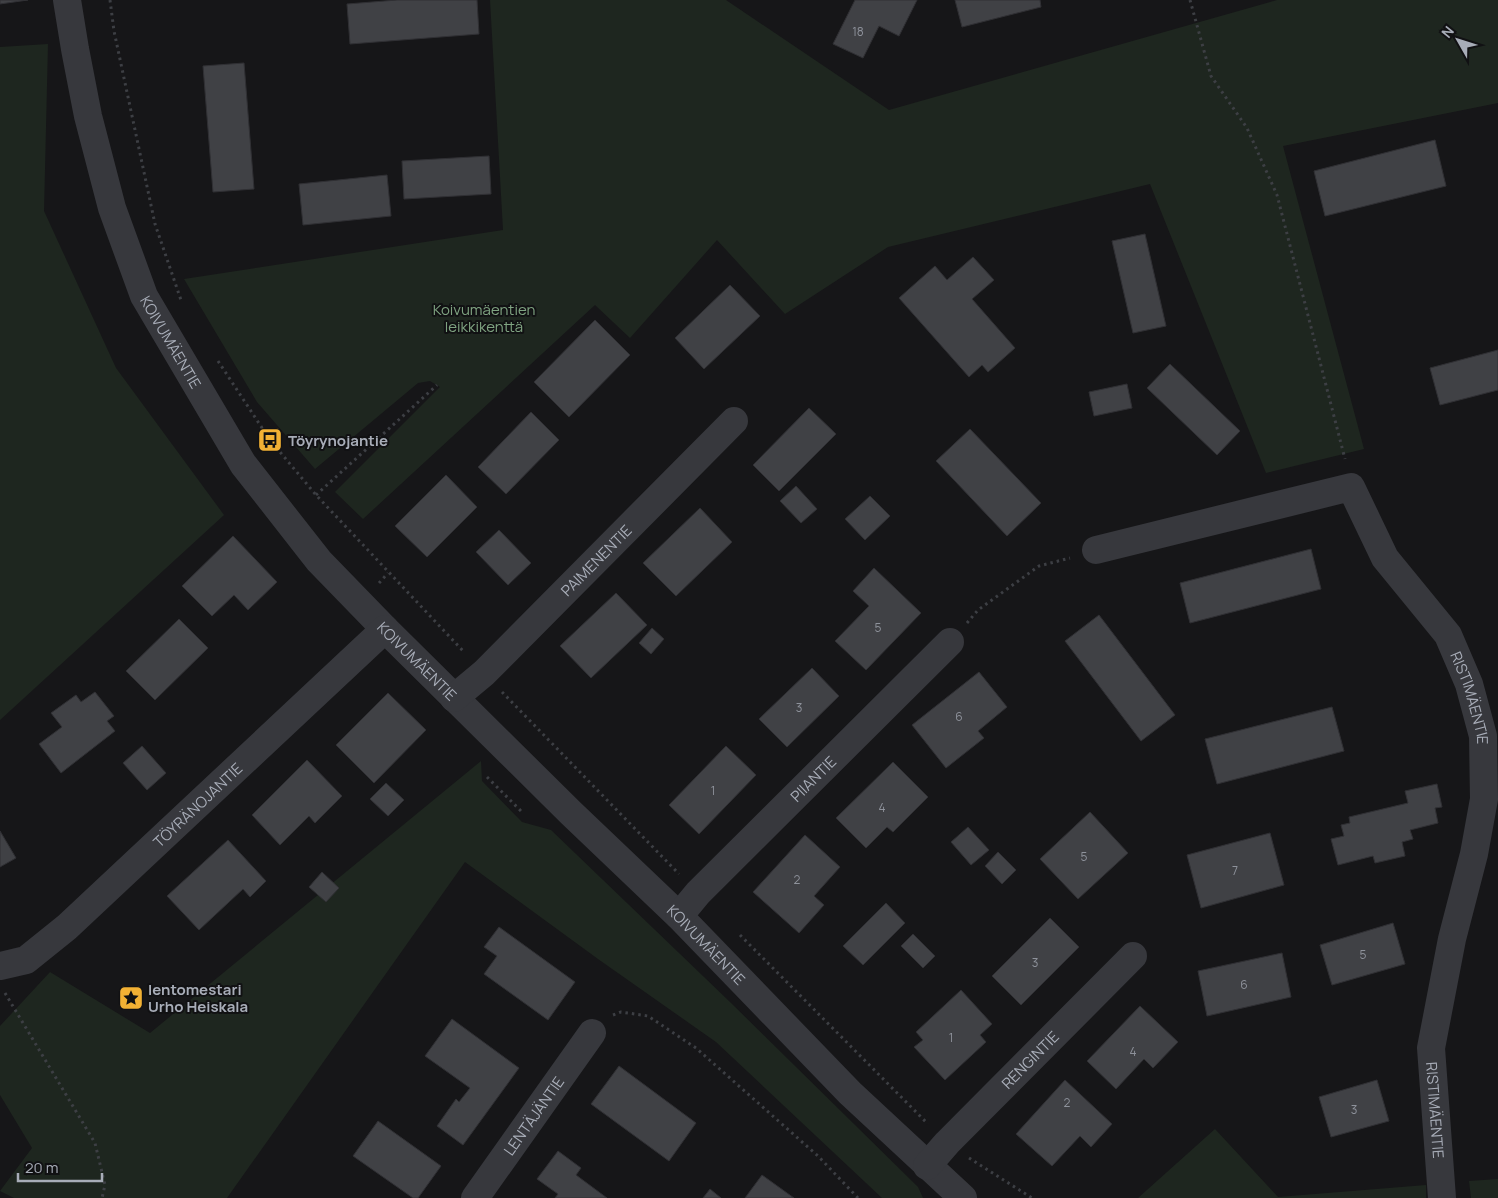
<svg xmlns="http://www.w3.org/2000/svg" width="1498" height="1198" font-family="Manrope,sans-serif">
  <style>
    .green { fill: #1e261f }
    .building { fill: #404145; stroke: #303034 }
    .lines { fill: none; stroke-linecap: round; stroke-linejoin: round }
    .path { stroke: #3d3f44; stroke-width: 3; stroke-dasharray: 2.5 4; stroke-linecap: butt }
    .minor { stroke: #37383d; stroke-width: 28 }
    .labels { text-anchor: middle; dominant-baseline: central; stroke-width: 4; stroke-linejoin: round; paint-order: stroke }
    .number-label { font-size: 12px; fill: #8e929b }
    .park-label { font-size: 15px; fill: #7fa381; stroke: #111113 }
    .street-label { font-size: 15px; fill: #a8adb8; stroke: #111113 }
    .poi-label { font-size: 15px; font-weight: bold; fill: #a8adb8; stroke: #111113; text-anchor: start }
  </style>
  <rect width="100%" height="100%" fill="#161618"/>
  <g class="green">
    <path d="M490 0H726L889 110 1277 0H1498V103L1283 146 1364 449 1266 473 1150 184 888 247 785 314 717 240 630 338 595 305 363 519 335 492 440 387 430 381 418 383 315 469 257 402 184 279 503 230Z"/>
    <path d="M48 44 44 211 116 368 224 515 0 720V47Z"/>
    <path d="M481 761 482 781 522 822 551 830 730 1002 918 1187 923 1198H882L716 1042 598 959 465 862 227 1198H14L0 1191 32 1148 0 1095V1026L50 972 150 1033Z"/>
    <path d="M1215 1129 1278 1197 1426 1185V1198H1138Z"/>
    <path d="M1498 1179V1198H1471L1469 1181Z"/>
  </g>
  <g class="building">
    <path d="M0 0H28L0 4Z"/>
    <path d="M397 0H477L479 34 350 44 347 4Z"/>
    <path d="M855 0H917L899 36 879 26 863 58 833 44Z"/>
    <path d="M955 0H1040L1041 7 962 27Z"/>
    <path d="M244 63 254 189 213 192 203 66Z"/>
    <path d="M1435 140 1446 186 1325 216 1314 171Z"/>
    <path d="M489 156 491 194 404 199 402 161Z"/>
    <path d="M387 175 391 216 303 225 299 184Z"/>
    <path d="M1145 234 1166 326 1133 333 1112 241Z"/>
    <path d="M973 257 994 280 972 299 1015 348 988 372 982 365 969 377 899 298 935 266 947 280Z"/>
    <path d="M730 285 760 316 704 369 675 338Z"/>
    <path d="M595 320 630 355 569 417 534 382Z"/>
    <path d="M1498 350V390L1440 405 1430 368Z"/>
    <path d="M1170 364 1240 431 1217 455 1147 388Z"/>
    <path d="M1127 384 1132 408 1094 416 1089 392Z"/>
    <path d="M809 408 836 434 779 491 753 465Z"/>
    <path d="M531 412 559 440 506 494 478 467Z"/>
    <path d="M970 429 1041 503 1007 536 936 461Z"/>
    <path d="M446 475 477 507 427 557 395 526Z"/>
    <path d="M796 486 817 509 801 523 780 501Z"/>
    <path d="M870 496 890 516 865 540 845 519Z"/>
    <path d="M700 508 732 542 676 596 643 563Z"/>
    <path d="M499 530 531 563 508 585 476 552Z"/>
    <path d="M233 536 277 582 248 610 234 595 212 616 182 586Z"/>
    <path d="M1311 549 1321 589 1190 623 1180 583Z"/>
    <path d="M874 568 921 613 866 670 835 641 869 606 853 591Z"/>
    <path d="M616 593 647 625 591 678 560 646Z"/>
    <path d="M1099 615 1175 715 1141 741 1065 641Z"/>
    <path d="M179 619 208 648 155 700 126 671Z"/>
    <path d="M652 628 664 639 651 654 639 643Z"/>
    <path d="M812 668 839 696 787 747 759 719Z"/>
    <path d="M979 672 1007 707 978 731 984 738 946 768 912 725Z"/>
    <path d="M95 692 114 716 107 721 115 731 61 773 39 744 62 727 51 713 76 695 81 702Z"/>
    <path d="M388 693 426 730 374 783 336 745Z"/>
    <path d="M1332 707 1344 751 1217 784 1205 739Z"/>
    <path d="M142 746 166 773 147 790 123 763Z"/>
    <path d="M726 746 756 775 699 834 669 805Z"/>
    <path d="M307 760 342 796 315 823 309 816 280 845 252 815Z"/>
    <path d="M893 762 928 797 893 832 887 827 866 848 836 818Z"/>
    <path d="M386 783 404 800 388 816 370 799Z"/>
    <path d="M1437 784 1442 807 1435 808 1438 823 1410 830 1413 839 1402 842 1405 856 1375 863 1373 856 1338 865 1331 839 1344 836 1341 825 1350 823 1349 817 1408 803 1405 791Z"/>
    <path d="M1090 812 1128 853 1078 899 1040 859Z"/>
    <path d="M968 827 989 850 971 865 951 842Z"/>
    <path d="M0 831 16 858 0 867Z"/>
    <path d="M1270 833 1284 885 1201 908 1187 855Z"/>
    <path d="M805 835 840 867 814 896 824 905 799 933 753 892Z"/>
    <path d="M228 840 266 881 250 897 243 889 199 930 167 896Z"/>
    <path d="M998 852 1016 870 1002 884 985 866Z"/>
    <path d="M322 872 339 888 326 902 309 887Z"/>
    <path d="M886 903 905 923 863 965 843 946Z"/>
    <path d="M1050 918 1079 947 1021 1005 992 976Z"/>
    <path d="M1393 923 1405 964 1332 985 1320 945Z"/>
    <path d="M499 927 575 982 548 1020 484 974 497 956 484 947Z"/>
    <path d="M913 934 935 956 923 968 901 946Z"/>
    <path d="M1282 953 1291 997 1207 1016 1198 971Z"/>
    <path d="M961 990 992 1024 980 1035 986 1042 945 1080 914 1047 923 1040 916 1032Z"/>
    <path d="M1140 1006 1178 1042 1153 1068 1144 1059 1116 1089 1087 1061Z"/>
    <path d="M452 1019 519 1068 463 1145 437 1126 456 1099 459 1102 470 1088 425 1056Z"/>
    <path d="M619 1066 696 1123 669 1161 591 1104Z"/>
    <path d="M1065 1080 1112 1124 1091 1147 1080 1136 1052 1166 1016 1134Z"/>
    <path d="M1377 1080 1389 1121 1331 1137 1319 1097Z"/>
    <path d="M378 1121 441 1166 418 1198H413L353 1156Z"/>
    <path d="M558 1151 581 1168 576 1175 607 1198H555L558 1194 537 1179Z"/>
    <path d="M762 1175 794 1198H745Z"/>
    <path d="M710 1189 721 1198H703Z"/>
  </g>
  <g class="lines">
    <g class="path">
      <path d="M110 0 114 31 155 224 182 303"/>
      <path d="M1190 0 1211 76 1247 128 1277 195 1345 459"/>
      <path d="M218 361 270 440 316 495 465 653"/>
      <path d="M316 495 437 385"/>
      <path d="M379 583 388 573"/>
      <path d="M967 623 978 610 1039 566 1070 558"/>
      <path d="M502 692 679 874"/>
      <path d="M487 777 521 811"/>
      <path d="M740 935 928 1124"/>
      <path d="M5 993 95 1143 105 1185 102 1198"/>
      <path d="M613 1015 621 1012 648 1016 696 1048 818 1156 858 1198"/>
      <path d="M969 1158 1032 1198"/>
    </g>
    <g class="minor">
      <path id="s1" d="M67 0 75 49 88 116 112 208 144 296 243 464 319 561 385 629 571 813 679 916 850 1093 963 1198"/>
      <path id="s2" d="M1096 550 1351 487 1385 558 1448 635 1469 684 1483 736 1484 799 1474 854 1452 939 1431 1048 1442 1198"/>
      <path id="s3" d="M454 698 484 673 734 421"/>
      <path id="s4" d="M679 916 698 893 950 642"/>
      <path id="s5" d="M0 966 26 960 67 927 385 629"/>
      <path id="s6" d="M927 1166 947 1143 1133 956"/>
      <path id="s7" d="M475 1198 592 1033"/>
    </g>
  </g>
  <defs>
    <symbol id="bus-square" viewBox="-11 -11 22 22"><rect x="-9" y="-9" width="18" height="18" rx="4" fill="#f2b134" stroke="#111113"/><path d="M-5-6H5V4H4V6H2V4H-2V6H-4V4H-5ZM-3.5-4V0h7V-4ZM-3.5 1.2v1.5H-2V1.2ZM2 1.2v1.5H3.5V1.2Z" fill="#111"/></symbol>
    <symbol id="sight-square" viewBox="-11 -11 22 22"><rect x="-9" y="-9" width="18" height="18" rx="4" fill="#f2b134" stroke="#111113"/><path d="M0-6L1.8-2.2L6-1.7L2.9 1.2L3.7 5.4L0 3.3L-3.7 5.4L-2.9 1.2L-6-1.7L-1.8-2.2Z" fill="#111"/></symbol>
  </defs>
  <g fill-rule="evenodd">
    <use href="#bus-square" x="256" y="426" width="28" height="28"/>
    <use href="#sight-square" x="117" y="984" width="28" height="28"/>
  </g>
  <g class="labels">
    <g class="number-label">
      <text x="858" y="31">18</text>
      <text x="878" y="627">5</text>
      <text x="799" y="707">3</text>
      <text x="959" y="716">6</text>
      <text x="713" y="790">1</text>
      <text x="882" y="807">4</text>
      <text x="1084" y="856">5</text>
      <text x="1235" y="870">7</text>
      <text x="797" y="879">2</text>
      <text x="1363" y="954">5</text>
      <text x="1035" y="962">3</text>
      <text x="1244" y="984">6</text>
      <text x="951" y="1037">1</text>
      <text x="1133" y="1051">4</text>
      <text x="1067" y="1102">2</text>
      <text x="1354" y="1109">3</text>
    </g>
    <g class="park-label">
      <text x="484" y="309">Koivumäentien<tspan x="484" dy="17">leikkikenttä</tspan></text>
    </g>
    <g class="street-label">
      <text stroke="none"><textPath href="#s1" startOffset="360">KOIVUMÄENTIE</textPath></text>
      <text stroke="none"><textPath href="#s3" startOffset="198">PAIMENENTIE</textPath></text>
      <text stroke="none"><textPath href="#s1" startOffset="765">KOIVUMÄENTIE</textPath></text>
      <text stroke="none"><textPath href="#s2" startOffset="508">RISTIMÄENTIE</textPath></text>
      <text stroke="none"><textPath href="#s4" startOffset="192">PIIANTIE</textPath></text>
      <text stroke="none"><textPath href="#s5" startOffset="258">TÖYRÄNOJANTIE</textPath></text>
      <text stroke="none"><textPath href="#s1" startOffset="1170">KOIVUMÄENTIE</textPath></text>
      <text stroke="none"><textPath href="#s6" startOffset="148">RENGINTIE</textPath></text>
      <text stroke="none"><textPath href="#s2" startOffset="928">RISTIMÄENTIE</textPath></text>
      <text stroke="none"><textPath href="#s7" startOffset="101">LENTÄJÄNTIE</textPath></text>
    </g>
    <g class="poi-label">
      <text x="288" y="440">Töyrynojantie</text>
      <text x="148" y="989">lentomestari<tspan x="148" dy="17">Urho Heiskala</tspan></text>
    </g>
  </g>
  <g transform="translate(1458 40) rotate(309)" stroke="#111113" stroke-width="4" paint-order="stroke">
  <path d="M0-4L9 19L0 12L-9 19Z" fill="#a8adb8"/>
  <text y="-8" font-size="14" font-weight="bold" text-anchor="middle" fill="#a8adb8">N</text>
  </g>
  <path d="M18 1173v8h84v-8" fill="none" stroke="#a8adb8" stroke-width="2.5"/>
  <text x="25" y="1173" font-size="15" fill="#a8adb8" stroke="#111113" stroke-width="4" paint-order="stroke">20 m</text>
</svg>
